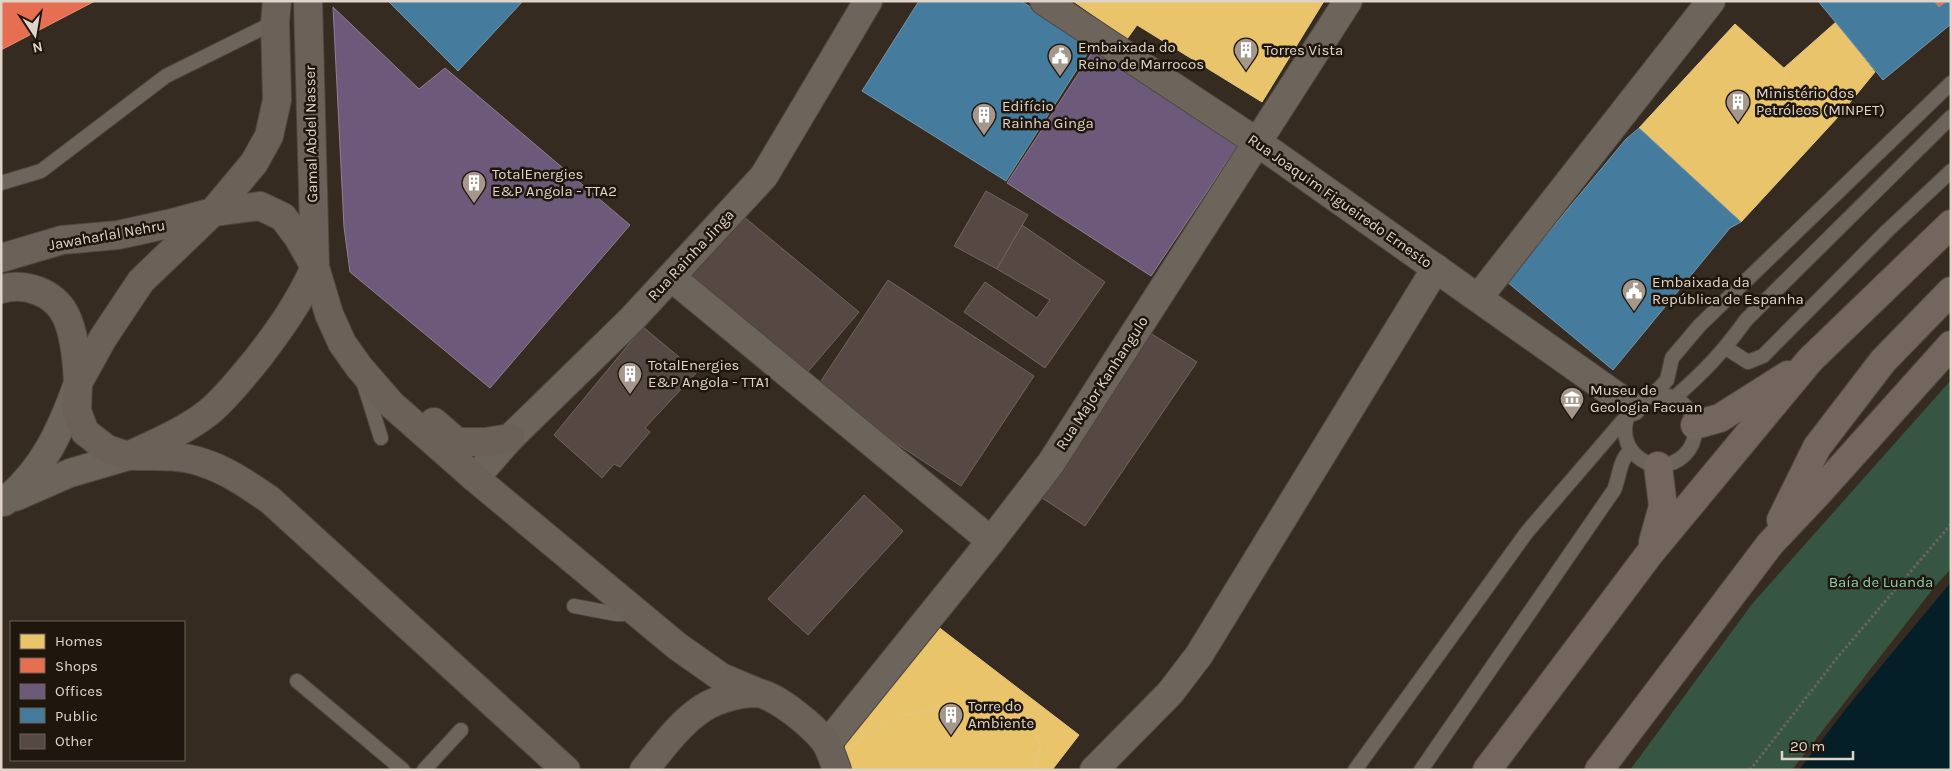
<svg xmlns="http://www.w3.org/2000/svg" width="1952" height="771" font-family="Karla,sans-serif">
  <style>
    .green { fill: #365543 }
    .water { fill: #051f28 }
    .homes { fill: #e9c46a; stroke: #e6c886 }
    .shops { fill: #e76f51; stroke: #e58d74 }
    .offices { fill: #6d597a; stroke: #907e91 }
    .public { fill: #457b9d; stroke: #7495aa }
    .building { fill: #564944; stroke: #70655f }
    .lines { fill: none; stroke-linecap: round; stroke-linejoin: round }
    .service-casing { stroke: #4f463d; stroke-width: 16 }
    .minor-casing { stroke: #4f463d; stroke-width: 30 }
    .tertiary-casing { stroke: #4f463d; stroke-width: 30 }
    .secondary-casing { stroke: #4f463d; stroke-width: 30 }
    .primary-casing { stroke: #4f463d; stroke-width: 30 }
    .path { stroke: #6c645c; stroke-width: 3; stroke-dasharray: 2.5 2.5; stroke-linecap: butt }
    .service { stroke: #6d645c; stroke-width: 14 }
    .minor { stroke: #6d645c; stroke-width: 28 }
    .tertiary { stroke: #6d645c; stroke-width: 28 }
    .secondary { stroke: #6c6158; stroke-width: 28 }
    .primary { stroke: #72665e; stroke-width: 28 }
    .labels { text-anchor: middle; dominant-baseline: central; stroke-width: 5; stroke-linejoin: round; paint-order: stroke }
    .poi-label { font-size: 15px; fill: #e0d3c7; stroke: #1f160d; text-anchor: start }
    .street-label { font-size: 15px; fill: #e0d3c7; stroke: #1f160d }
    .park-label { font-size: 15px; fill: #8cd1af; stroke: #1f160d }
  </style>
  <rect width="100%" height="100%" fill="#362b20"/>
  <path class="green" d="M1951 380V569L1936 585 1792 770H1630L1752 604Z"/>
  <path class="water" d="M1951 582V770H1799L1848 706Z"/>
  <g class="homes">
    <path d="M1073 1H1324L1262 102 1137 25 1127 39Z"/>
    <path d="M1836 22 1875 72 1838 117 1784 68Z"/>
    <path d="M1735 24 1838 117 1741 222 1639 128Z"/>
    <path d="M937 626 1079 735 1052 770H842L839 761 848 740Z"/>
    <path d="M963 709 999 715 1030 727 1041 745 1034 770H846L844 763 848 749 884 723 905 715 934 710Z"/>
  </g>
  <g class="shops">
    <path d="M1 1H95L1 50Z"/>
    <path d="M1934 1H1947L1939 7Z"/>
  </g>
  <g class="offices">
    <path d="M333 7 419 89 445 68 630 225 490 388 350 272 344 227Z"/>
    <path d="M1095 48 1240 142 1151 276 1007 183Z"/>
  </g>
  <g class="public">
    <path d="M388 1H523L458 71Z"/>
    <path d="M919 1H1021L1092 46 1006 181 862 91Z"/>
    <path d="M1818 1H1934L1939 7 1947 1H1951V24L1883 80Z"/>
    <path d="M1639 128 1741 222 1730 228 1613 370 1507 282 1626 139Z"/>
  </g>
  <g class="building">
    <path d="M986 191 1028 215 997 269 954 246Z"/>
    <path d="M738 212 859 312 800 381 680 280Z"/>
    <path d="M1022 225 1105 282 1045 368 964 312 985 282 1037 318 1050 300 997 269Z"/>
    <path d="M888 280 1034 376 961 486 815 390Z"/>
    <path d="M643 327 697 372 645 428 650 432 620 467 614 464 602 478 554 435Z"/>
    <path d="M1150 333 1197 362 1085 526 1039 496Z"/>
    <path d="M864 495 903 531 808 635 768 599Z"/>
  </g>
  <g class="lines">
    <defs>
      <g id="service">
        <path d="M1 183 41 171 166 76 275 22"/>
        <path d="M1726 348 1748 362 1763 356 1887 231 1951 171"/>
        <path d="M364 384 381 438"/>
        <circle cx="1660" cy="430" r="35"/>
        <path d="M1652 396 1667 380 1672 358 1700 325 1951 83"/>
        <path d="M1674 398C1704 372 1723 352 1746 320L1951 117"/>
        <path d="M574 606 616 614H634"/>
        <path d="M297 681 403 770"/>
        <path d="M424 770 461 730"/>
        <path d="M1355 770 1527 532 1626 417"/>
        <path d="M1421 770 1614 490C1620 476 1619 461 1630 451"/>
      </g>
      <g id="minor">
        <path d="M1044 1 1257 142 1632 407"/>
        <path d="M671 277 991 541"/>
        <path d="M1478 298 1711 1"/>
        <path d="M1094 770 1170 693 1199 655 1436 268"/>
      </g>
      <g id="tertiary">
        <path d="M475 478 510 438 632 319 764 176 868 1"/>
        <path d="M15 497 70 473 128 456"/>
        <path d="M4 502C44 469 61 430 78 383"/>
        <path d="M827 744 991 541 1051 463 1348 1"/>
      </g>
      <g id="secondary">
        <path d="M308 1 315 267 329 314 342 343 359 367 391 404 475 478 677 646 721 677 759 693"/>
        <path d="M260 206 283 217 298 237 315 267C300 301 281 328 258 358 243 376 228 396 209 412 185 431 156 443 128 456L107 449 85 432 77 411 78 383 103 338 141 281 213 212Z"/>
        <path d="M1 258 62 240 118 235 168 224 213 212 254 163 269 136 277 100 275 22 277 1"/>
        <path d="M1 289C25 282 53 292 65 314 75 333 77 362 78 383"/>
        <path d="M434 422 457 442H485L510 438"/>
        <path d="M135 456C156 456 181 455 201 462 227 470 248 485 270 500L566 770"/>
        <path d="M644 770C660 751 676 728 696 713 712 700 737 693 757 693 775 694 819 730 827 745 831 752 834 762 837 770"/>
      </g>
      <g id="primary">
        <path d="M1695 425 1720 418 1788 375"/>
        <path d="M1781 520 1817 447 1883 361 1951 291"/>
        <path d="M1653 542 1663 506 1658 466"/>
        <path d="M1487 770 1650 553 1810 360 1951 224"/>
        <path d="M1599 770 1770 544 1820 491 1951 345"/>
      </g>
    </defs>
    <use href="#service" class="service-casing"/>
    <use href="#minor" class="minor-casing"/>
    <use href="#tertiary" class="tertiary-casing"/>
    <use href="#secondary" class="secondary-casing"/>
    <use href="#primary" class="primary-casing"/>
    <path class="path" d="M1750 770 1837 658 1951 524"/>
    <use href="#service" class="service"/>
    <use href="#minor" class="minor"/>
    <use href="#tertiary" class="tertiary"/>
    <use href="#secondary" class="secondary"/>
    <use href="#primary" class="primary"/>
  </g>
  <defs>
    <symbol id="building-pin" viewBox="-11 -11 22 30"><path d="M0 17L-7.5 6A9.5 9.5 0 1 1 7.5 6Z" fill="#a4988d" stroke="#1f160d"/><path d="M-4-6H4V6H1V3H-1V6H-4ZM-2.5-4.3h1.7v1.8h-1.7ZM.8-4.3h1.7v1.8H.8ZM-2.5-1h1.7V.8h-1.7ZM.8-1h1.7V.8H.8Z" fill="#fff"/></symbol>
    <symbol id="civic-pin" viewBox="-11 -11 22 30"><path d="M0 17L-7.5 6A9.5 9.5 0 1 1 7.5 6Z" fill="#a4988d" stroke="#1f160d"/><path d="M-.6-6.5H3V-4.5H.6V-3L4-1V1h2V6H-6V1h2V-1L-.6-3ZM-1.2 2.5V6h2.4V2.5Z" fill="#fff"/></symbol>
    <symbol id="museum-pin" viewBox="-11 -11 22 30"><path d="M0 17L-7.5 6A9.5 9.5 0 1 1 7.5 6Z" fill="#a4988d" stroke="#1f160d"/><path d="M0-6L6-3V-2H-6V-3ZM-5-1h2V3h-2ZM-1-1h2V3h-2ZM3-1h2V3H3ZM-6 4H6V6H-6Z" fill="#fff"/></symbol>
  </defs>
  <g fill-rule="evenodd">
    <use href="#building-pin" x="1232" y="36" width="28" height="38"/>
    <use href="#civic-pin" x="1046" y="42" width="28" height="38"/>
    <use href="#building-pin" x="1724" y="88" width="28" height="38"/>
    <use href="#building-pin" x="970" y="101" width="28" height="38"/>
    <use href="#building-pin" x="460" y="169" width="28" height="38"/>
    <use href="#civic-pin" x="1620" y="277" width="28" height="38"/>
    <use href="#building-pin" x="616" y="360" width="28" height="38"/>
    <use href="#museum-pin" x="1558" y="385" width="28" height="38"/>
    <use href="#building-pin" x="937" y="701" width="28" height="38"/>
  </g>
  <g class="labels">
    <g class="poi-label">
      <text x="1078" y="47">Embaixada do<tspan x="1078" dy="17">Reino de Marrocos</tspan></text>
      <text x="1264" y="50">Torres Vista</text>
      <text x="1756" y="93">Ministério dos<tspan x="1756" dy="17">Petróleos (MINPET)</tspan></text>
      <text x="1002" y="106">Edifício<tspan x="1002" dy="17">Rainha Ginga</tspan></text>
      <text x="492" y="174">TotalEnergies<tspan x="492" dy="17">E&amp;P Angola - TTA2</tspan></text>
      <text x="1652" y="282">Embaixada da<tspan x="1652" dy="17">República de Espanha</tspan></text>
      <text x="648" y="365">TotalEnergies<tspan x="648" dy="17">E&amp;P Angola - TTA1</tspan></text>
      <text x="1590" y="390">Museu de<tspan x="1590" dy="17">Geologia Facuan</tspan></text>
      <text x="968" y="706">Torre do<tspan x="968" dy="17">Ambiente</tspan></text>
    </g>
    <g class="street-label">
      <text transform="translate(311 134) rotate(-91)">Gamal Abdel Nasser</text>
      <text transform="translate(1340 201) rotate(35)">Rua Joaquim Figueiredo Ernesto</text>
      <text transform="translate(107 235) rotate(-10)">Jawaharlal Nehru</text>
      <text transform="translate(691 255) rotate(-47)">Rua Rainha Jinga</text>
      <text transform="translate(1102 383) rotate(-57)">Rua Major Kanhangulo</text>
    </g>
    <g class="park-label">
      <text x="1881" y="582">Baía de Luanda</text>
    </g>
  </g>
  <rect width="1952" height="771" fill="none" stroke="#e0d3c7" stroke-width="5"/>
  <rect x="10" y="621" width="175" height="140" fill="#1f160d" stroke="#6c6257"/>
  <rect x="20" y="634" width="25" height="15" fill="#e9c46a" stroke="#6c6257"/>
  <text x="55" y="646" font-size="15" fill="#e0d3c7">Homes</text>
  <rect x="20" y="658" width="25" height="15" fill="#e76f51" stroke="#6c6257"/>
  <text x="55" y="671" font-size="15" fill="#e0d3c7">Shops</text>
  <rect x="20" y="684" width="25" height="15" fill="#6d597a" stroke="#6c6257"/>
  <text x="55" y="696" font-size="15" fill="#e0d3c7">Offices</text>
  <rect x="20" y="708" width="25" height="15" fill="#457b9d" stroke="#6c6257"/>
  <text x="55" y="721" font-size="15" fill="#e0d3c7">Public</text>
  <rect x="20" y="734" width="25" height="15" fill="#564944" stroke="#6c6257"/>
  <text x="55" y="746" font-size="15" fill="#e0d3c7">Other</text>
  <g transform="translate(35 35) rotate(168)" stroke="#1f160d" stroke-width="4" paint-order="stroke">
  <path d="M0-4L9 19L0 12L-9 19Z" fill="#e0d3c7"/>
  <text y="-8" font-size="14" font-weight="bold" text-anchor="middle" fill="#e0d3c7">N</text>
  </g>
  <path d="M1782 751v8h71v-8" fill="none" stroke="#e0d3c7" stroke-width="2.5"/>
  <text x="1790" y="751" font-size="15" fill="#e0d3c7" stroke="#1f160d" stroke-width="4" paint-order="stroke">20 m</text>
</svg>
